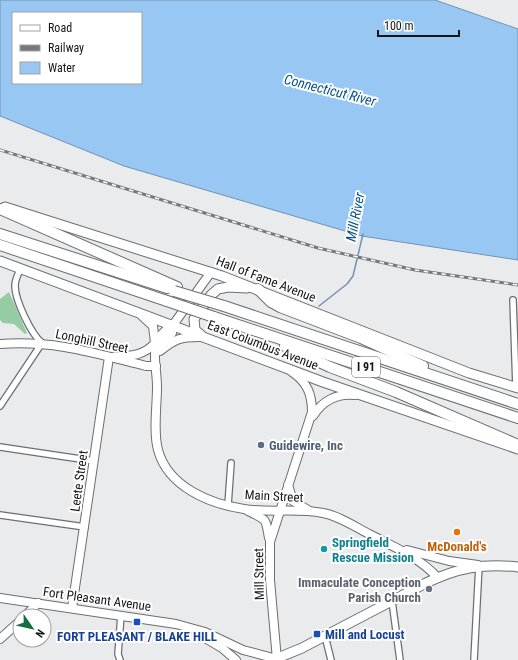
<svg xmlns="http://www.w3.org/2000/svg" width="518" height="660" font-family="'Roboto Condensed',sans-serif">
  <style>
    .forest { fill: #95cca3 }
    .water { fill: #98c7f4; stroke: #7192b1; fill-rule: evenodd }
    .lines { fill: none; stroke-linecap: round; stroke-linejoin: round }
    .stream { stroke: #7192b1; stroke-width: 1.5 }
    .street-casing { stroke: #6d6e70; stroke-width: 8 }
    .secondary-casing { stroke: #6d6e70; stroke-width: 10 }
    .primary-casing { stroke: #6d6e70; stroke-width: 11 }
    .highway-casing { stroke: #6d6e70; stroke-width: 12 }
    .street { stroke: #fff; stroke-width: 5.5 }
    .secondary { stroke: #fff; stroke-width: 8 }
    .primary { stroke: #fff; stroke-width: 9 }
    .highway { stroke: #fff; stroke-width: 10 }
    .rail-casing { stroke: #78787a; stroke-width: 3 }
    .rail { stroke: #fff; stroke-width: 1.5; stroke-dasharray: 4.5; stroke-linecap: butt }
    .highway-bridge-casing { stroke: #6d6e70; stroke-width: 12; stroke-linecap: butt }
    .highway-bridge { stroke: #fff; stroke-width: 10 }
    .service-dot { fill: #5c6f8a; stroke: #fff; stroke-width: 1.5 }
    .food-dot { fill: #e8710a; stroke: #fff; stroke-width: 1.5 }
    .culture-dot { fill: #0f9aa8; stroke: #fff; stroke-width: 1.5 }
    .worship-dot { fill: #6b7280; stroke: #fff; stroke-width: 1.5 }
    .transit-dot { fill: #1a4fb4; stroke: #fff; stroke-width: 1.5 }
    .labels { text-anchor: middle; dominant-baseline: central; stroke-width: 4; stroke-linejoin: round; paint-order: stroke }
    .shield { fill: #fff; stroke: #5b5b5c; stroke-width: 1 }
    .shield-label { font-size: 12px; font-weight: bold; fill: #151516 }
    .street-label { font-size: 13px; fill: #151516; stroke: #fff }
    .service-label { font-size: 13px; font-weight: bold; fill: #4e5e75; stroke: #fff; text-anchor: start }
    .culture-label { font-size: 13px; font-weight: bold; fill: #0d838f; stroke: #fff; text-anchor: start }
    .food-label { font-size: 13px; font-weight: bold; fill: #c56008; stroke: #fff }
    .worship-label { font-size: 13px; font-weight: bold; fill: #5b616d; stroke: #fff; text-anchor: end }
    .transit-label { font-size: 13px; font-weight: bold; fill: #164399; stroke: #fff; text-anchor: start }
    .water-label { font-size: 14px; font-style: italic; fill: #085289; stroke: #fff }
  </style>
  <rect width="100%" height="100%" fill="#eaebed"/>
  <path class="forest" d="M9 292 27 333 25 334 14 324 3 323 0 320V299Z"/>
  <path class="water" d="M0 0H435L518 29V260L362 236 124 166 0 116ZM13 13H141V83H13Z"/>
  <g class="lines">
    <path class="stream" d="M319 306 347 284 353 276 363 234"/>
    <defs>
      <g id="street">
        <path d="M513 300 516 387"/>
        <path d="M0 406 42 343C31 334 15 300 15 286 15 279 18 274 21 268"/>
        <path d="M0 447 94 461"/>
        <path d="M228 505 231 463"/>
        <path d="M0 515 85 527"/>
        <path d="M392 601 400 660"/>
        <path d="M325 636 331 660"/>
        <path d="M120 660 118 654 121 615"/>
        <path d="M474 660 479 565"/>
      </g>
      <g id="secondary">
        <path d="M211 272 173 325C146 341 157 361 157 387 157 407 153 431 158 450 168 487 210 504 244 509 270 513 297 508 323 513 339 516 354 526 369 534 394 547 419 557 438 578"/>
        <path d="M0 344C55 340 94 353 146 366H156"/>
        <path d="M162 346 172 333 173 325"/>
        <path d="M160 351C175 339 180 337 199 337"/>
        <path d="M313 416C322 401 337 393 355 395"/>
        <path d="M288 485 293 501 308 510"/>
        <path d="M248 511C268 521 265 517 269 538"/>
        <path d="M407 550 449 561 478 565"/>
        <path d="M0 598 176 624 205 632 243 650 277 659"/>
        <path d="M72 608 109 357C127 356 143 357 155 343L153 326 142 316"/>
        <path d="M25 616 38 603"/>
        <path d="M198 634 222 648 236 660"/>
        <path d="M0 639 20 621"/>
        <path d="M277 660 270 580V542L312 412C312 394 307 382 292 372"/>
      </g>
      <g id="primary">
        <path d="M5 207 222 276 469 373 518 388"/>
        <path d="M0 261 323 382 518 449"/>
        <path d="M201 335 195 330 194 319 211 295 218 289 228 287 247 288"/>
        <path d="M273 660 302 648 426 583C457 568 483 563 518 567"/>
      </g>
      <g id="highway">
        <path d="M0 209 177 287"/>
        <path d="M0 234 167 288"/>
        <path d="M0 245 167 301"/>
        <path d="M258 289 271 302 280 307 361 338 423 366"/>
        <path d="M224 306 518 404"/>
        <path d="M214 317 518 418"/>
        <path d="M285 346 330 367 396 392 518 445"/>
      </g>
    </defs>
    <use href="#street" class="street-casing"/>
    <use href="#secondary" class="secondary-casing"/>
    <use href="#primary" class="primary-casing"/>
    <use href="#highway" class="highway-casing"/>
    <use href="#street" class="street"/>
    <use href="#secondary" class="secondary"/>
    <use href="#primary" class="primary"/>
    <use href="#highway" class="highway"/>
    <defs>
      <path id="rail" d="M0 150 318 248 415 270 518 285"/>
    </defs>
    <use href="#rail" class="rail-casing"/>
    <use href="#rail" class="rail"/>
    <defs>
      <g id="highway-bridge">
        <path d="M174 291 224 306"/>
        <path d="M167 301 214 317"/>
      </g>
    </defs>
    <use href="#highway-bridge" class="highway-bridge-casing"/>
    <use href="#highway-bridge" class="highway-bridge"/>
  </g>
  <circle class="service-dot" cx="261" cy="445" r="4"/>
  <circle class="food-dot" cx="457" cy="532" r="4"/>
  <circle class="culture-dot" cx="324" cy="549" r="4"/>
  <circle class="worship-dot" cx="429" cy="589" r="4"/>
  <g class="transit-dot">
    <rect x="133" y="618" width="8" height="8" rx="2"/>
    <rect x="313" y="630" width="8" height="8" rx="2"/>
  </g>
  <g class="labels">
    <rect class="shield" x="352" y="357" width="28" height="20" rx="3"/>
    <g class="shield-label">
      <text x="366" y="367">I 91</text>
    </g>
    <g class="street-label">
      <text transform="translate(266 279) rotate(21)">Hall of Fame Avenue</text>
      <text transform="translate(92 341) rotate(12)">Longhill Street</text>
      <text transform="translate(263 345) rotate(21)">East Columbus Avenue</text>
      <text transform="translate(79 481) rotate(-82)">Leete Street</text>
      <text transform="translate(274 496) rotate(3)">Main Street</text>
      <text transform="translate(259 574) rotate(-91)">Mill Street</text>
      <text transform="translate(97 599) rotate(8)">Fort Pleasant Avenue</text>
    </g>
    <g class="service-label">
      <text x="269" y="445">Guidewire, Inc</text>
    </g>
    <g class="culture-label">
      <text x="332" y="542">Springfield<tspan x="332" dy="15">Rescue Mission</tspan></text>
    </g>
    <g class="food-label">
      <text x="457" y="546">McDonald's</text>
    </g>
    <g class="worship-label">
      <text x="421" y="582">Immaculate Conception<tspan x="421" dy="15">Parish Church</tspan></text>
    </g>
    <g class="transit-label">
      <text x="325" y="634">Mill and Locust</text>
      <text x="137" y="636" text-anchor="middle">FORT PLEASANT / BLAKE HILL</text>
    </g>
    <g class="water-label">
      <text transform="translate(330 90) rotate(14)">Connecticut River</text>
      <text transform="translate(355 217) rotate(-79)">Mill River</text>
    </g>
  </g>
  <rect x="12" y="12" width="130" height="72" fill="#ffffff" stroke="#a1a1a2"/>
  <rect x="20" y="25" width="20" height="6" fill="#ffffff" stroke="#a1a1a2"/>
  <text x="48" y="32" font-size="12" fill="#151516">Road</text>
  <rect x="20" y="45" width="20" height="6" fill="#78787a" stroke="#a1a1a2"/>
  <text x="48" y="52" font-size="12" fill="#151516">Railway</text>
  <rect x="20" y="62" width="20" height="12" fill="#98c7f4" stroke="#a1a1a2"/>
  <text x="48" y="72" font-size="12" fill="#151516">Water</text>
  <g transform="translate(32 628) rotate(124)"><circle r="19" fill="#ffffff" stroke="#a1a1a2"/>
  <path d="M0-3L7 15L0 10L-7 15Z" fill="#116e43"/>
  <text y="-6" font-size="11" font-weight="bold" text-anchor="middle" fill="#151516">N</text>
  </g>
  <path d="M378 30v6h81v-6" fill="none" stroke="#151516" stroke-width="2"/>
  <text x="384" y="30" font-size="12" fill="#151516" stroke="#ffffff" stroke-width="3" paint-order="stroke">100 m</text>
</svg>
